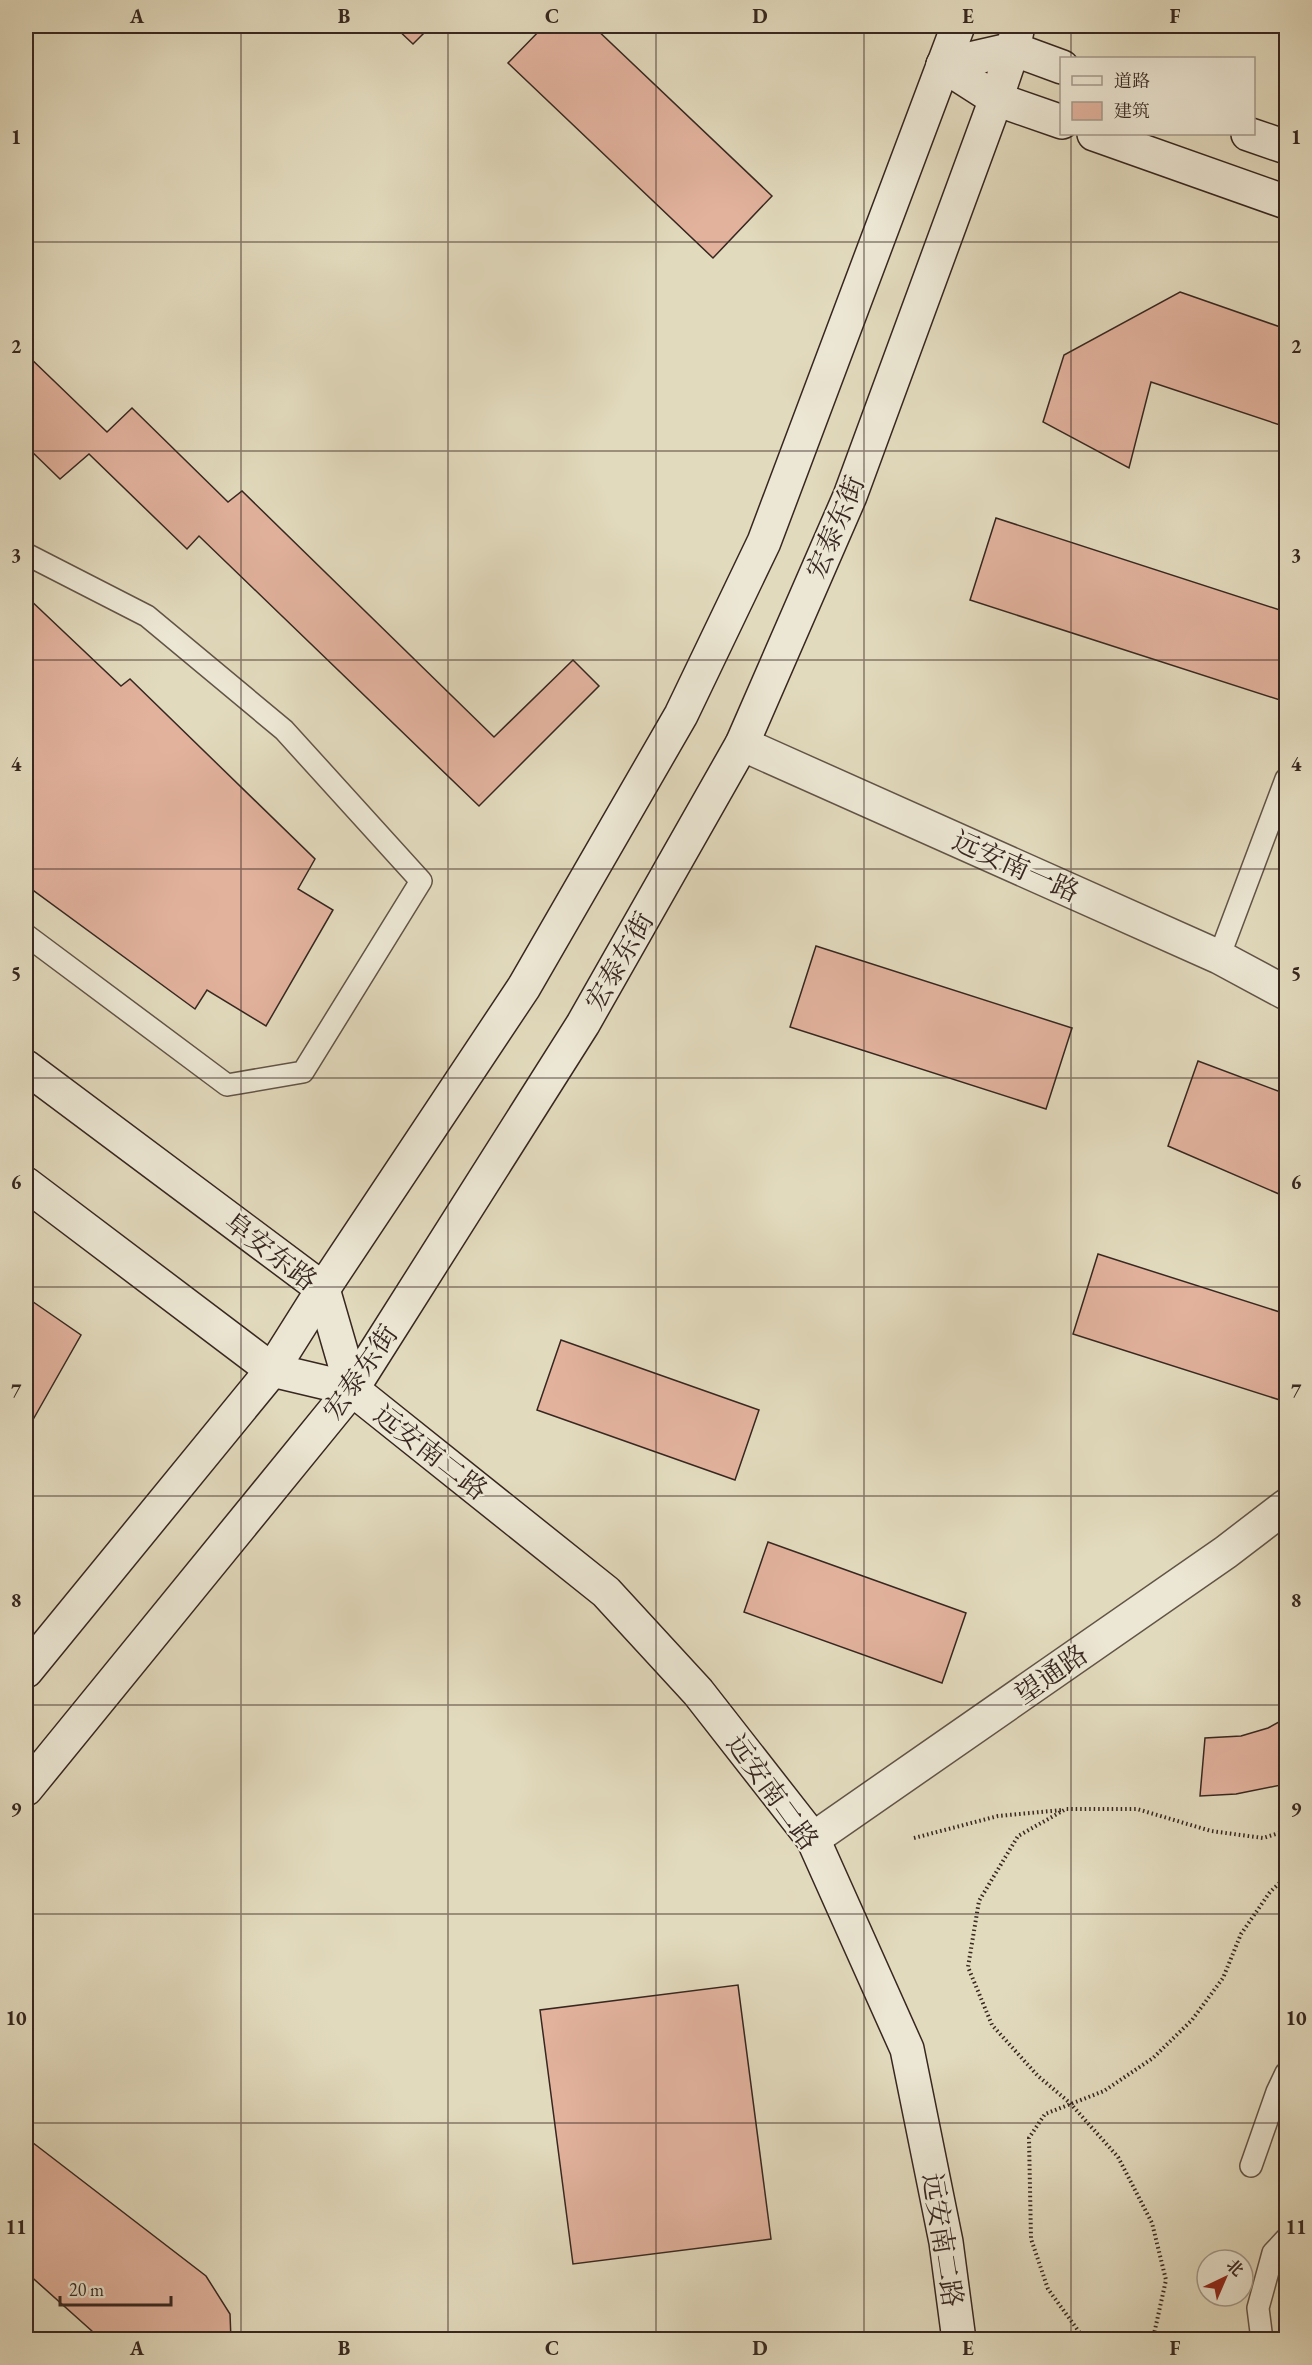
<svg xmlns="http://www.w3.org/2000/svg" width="1312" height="2365" font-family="'EB Garamond','Noto Serif SC',serif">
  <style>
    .building { fill: #e2b29d; stroke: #372720; stroke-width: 1.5 }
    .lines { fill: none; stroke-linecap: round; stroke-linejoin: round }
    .lane-casing { stroke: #625447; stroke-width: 24 }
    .street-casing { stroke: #625447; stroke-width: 36 }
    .secondary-casing { stroke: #372720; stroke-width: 36 }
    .path { stroke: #372720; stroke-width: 4; stroke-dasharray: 1.5 3; stroke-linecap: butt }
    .lane { stroke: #ece7d4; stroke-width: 21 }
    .street { stroke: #ece7d4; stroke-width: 33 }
    .secondary { stroke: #ece7d4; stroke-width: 33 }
    .grid { fill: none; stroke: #372720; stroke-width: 1.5; stroke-opacity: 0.55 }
    .labels { text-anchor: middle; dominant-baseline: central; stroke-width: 4.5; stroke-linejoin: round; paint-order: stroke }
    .street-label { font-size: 27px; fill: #372720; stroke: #ece7d4 }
    .neatline { fill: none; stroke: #372720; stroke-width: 2 }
    .grid-label { font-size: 20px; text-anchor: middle; font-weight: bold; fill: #372720 }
  </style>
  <rect width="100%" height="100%" fill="#e2dabd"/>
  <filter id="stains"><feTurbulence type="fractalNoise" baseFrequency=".00333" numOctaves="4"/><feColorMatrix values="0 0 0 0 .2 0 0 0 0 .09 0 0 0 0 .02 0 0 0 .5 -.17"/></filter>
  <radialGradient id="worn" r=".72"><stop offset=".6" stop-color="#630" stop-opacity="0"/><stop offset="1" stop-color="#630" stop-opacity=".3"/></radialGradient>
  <g class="building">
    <path d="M394 26H431L413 44Z"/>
    <path d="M544 26H593L772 196 713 258 508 63Z"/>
    <path d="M1180 292 1286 329V427L1151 382 1129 468 1043 422 1064 355Z"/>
    <path d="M26 354 107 432 132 408 228 502 242 491 494 737 573 660 599 686 479 806 199 536 187 549 89 454 60 479 26 446Z"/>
    <path d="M996 518 1286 612V702L970 600Z"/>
    <path d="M26 596 121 686 130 679 315 859 298 889 333 910 266 1026 207 990 195 1009 26 885Z"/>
    <path d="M816 946 1072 1028 1046 1109 790 1027Z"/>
    <path d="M1198 1061 1286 1094V1197L1168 1146Z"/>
    <path d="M1098 1254 1286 1314V1402L1073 1334Z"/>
    <path d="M26 1297 81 1335 26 1432Z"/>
    <path d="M561 1340 759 1410 735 1480 537 1410Z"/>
    <path d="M768 1542 966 1613 942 1683 744 1612Z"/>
    <path d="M1286 1718V1784L1236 1794 1200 1796 1205 1738 1241 1736 1268 1728Z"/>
    <path d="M738 1985 771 2239 573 2264 540 2010Z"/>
    <path d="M28 2139 206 2276 230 2314 231 2340H102L26 2272V2141Z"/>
  </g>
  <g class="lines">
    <defs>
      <g id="lane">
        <path d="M26 554 147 616 284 730 421 881 303 1072 227 1085 26 935"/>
        <path d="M1219 957 1286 779"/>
        <path d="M1251 2166 1277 2092 1286 2073"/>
        <path d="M1262 2340 1258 2308 1273 2253 1286 2239"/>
      </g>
      <g id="street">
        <path d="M742 744 1219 957 1286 993"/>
        <path d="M813 1839 1226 1552 1286 1506"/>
      </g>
      <g id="secondary">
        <path d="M943 65 996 99 1062 122"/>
        <path d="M943 65 1013 49 1062 67"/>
        <path d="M1094 134 1286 202"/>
        <path d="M1248 134 1286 147"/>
        <path d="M26 1067 323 1289 352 1389"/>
        <path d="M26 1184 272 1370 352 1389 606 1592 698 1692 813 1839 907 2049 946 2242 959 2340"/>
        <path d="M26 1671 272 1370 323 1289 524 987 681 715 764 542 958 26"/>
        <path d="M26 1789 352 1389 583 1024 742 744 850 496 996 99 1013 49 1018 26"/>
      </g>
    </defs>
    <use href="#lane" class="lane-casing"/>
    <use href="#street" class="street-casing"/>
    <use href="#secondary" class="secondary-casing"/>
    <g class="path">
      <path d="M914 1838 998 1816 1062 1810"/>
      <path d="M1085 2340 1048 2289 1031 2239 1029 2138 1045 2114 1104 2091 1153 2058 1192 2020 1223 1978 1241 1934 1270 1892 1286 1877"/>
      <path d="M1151 2340 1154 2334 1166 2280 1152 2223 1118 2157 1070 2103 1038 2076 992 2025 968 1967 979 1901 1018 1836 1066 1809H1137L1211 1831 1263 1838 1286 1831"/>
    </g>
    <use href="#lane" class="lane"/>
    <use href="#street" class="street"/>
    <use href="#secondary" class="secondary"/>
  </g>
  <path class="grid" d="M241 26V2340M448 26V2340M656 26V2340M864 26V2340M1071 26V58M1071 134V2340M26 242H1286M26 451H1286M26 660H1286M26 869H1286M26 1078H1286M26 1287H1286M26 1496H1286M26 1705H1286M26 1914H1286M26 2123H1286"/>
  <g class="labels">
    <g class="street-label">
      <text transform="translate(835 527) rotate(-67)">宏泰东街</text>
      <text transform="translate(1016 866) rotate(24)">远安南一路</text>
      <text transform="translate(619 961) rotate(-60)">宏泰东街</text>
      <text transform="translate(271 1251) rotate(38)">阜安东路</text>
      <text transform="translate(360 1372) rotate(-55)">宏泰东街</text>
      <text transform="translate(431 1452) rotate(38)">远安南二路</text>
      <text transform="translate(1051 1674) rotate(-35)">望通路</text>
      <text transform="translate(773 1792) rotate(54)">远安南二路</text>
      <text transform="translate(943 2240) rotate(81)">远安南二路</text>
    </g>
  </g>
  <rect width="1312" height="2365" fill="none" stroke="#e2dabd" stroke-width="66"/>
  <rect x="1060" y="57" width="195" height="78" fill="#ece7d4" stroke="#a49a8c" stroke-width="1.5"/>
  <rect x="1072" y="76" width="30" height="9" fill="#ece7d4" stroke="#a49a8c" stroke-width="1.5"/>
  <text x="1114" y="87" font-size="18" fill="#372720">道路</text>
  <rect x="1072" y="102" width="30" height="18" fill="#e2b29d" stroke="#a49a8c" stroke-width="1.5"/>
  <text x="1114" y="117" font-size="18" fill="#372720">建筑</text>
  <g transform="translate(1225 2278) rotate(44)"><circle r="28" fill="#ece7d4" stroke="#a49a8c" stroke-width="1.5"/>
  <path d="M0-4.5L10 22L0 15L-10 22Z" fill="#8f2418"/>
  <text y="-9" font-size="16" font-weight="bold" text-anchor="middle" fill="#372720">北</text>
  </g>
  <path d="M60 2296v9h111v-9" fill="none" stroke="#372720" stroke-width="3"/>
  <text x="69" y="2296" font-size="18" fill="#372720" stroke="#ece7d4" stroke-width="4.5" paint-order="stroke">20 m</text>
  <rect x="33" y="33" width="1246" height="2299" class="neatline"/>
  <g class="grid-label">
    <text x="137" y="23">A</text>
    <text x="344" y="23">B</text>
    <text x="552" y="23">C</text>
    <text x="760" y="23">D</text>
    <text x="968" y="23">E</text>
    <text x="1175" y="23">F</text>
    <text x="16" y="144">1</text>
    <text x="1296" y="144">1</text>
    <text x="16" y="353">2</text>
    <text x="1296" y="353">2</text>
    <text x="16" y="562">3</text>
    <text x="1296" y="562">3</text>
    <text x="16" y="771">4</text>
    <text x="1296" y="771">4</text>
    <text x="16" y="980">5</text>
    <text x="1296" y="980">5</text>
    <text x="16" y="1189">6</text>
    <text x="1296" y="1189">6</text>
    <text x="16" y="1398">7</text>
    <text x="1296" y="1398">7</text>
    <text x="16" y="1607">8</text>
    <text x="1296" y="1607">8</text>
    <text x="16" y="1816">9</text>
    <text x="1296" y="1816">9</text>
    <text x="16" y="2025">10</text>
    <text x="1296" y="2025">10</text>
    <text x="16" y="2234">11</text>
    <text x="1296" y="2234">11</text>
    <text x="137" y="2355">A</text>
    <text x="344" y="2355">B</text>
    <text x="552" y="2355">C</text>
    <text x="760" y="2355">D</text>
    <text x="968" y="2355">E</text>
    <text x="1175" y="2355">F</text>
  </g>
  <rect width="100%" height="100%" filter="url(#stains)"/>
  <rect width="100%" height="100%" fill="url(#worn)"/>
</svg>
